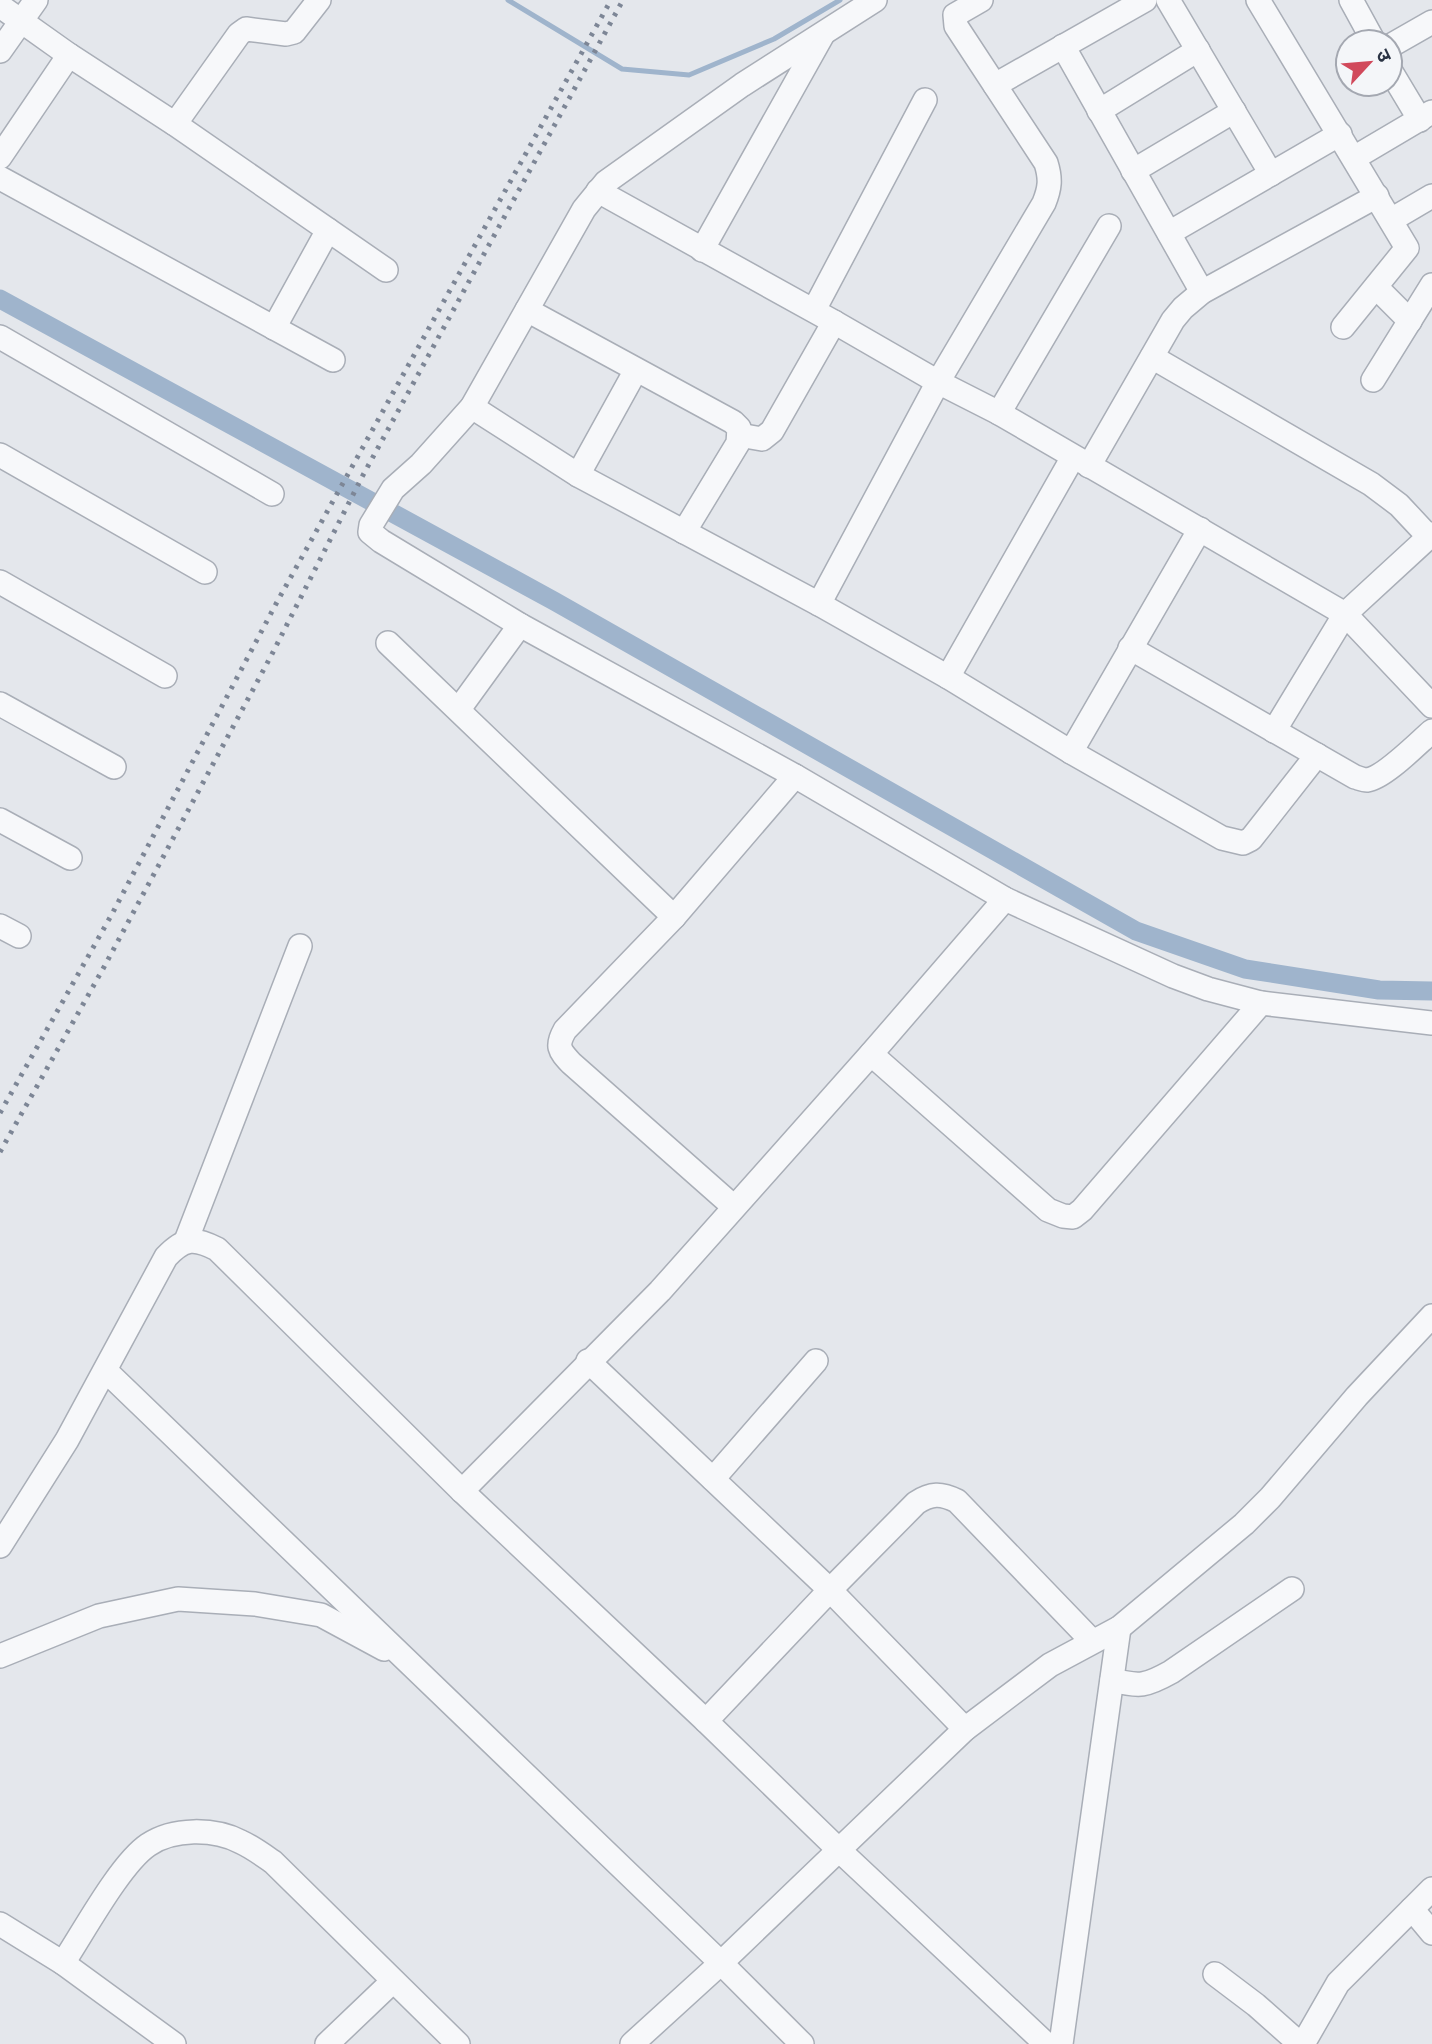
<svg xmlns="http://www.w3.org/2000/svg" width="1432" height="2044" font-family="Raleway,'Noto Sans Devanagari',sans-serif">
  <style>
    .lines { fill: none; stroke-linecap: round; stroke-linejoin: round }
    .stream { stroke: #9fb4cc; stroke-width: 5 }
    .canal { stroke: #9fb4cc; stroke-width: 19 }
    .minor-casing { stroke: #a9aeb7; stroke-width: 26 }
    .minor { stroke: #f7f8fa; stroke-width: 23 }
    .rail { stroke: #7d8696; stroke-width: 5; stroke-dasharray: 3.5 7; stroke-linecap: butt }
  </style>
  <rect width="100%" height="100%" fill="#e4e7ec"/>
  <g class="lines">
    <path class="stream" d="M508 0 622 69 689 75 774 39 840 0"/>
    <path class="canal" d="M0 299 554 601 1136 931 1245 969 1379 990 1432 991"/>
    <defs>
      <g id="minor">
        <path d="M875 0 742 85 606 182 584 209 472 407 421 464 393 489 371 525 370 532 381 541 520 625 795 776 1005 899 1173 976 1208 989 1261 1003 1432 1023"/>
        <path d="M1168 0 1271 174"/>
        <path d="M1258 0 1407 248 1343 327"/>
        <path d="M1351 0 1374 42"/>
        <path d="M0 6 69 55 175 124 386 270"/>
        <path d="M1063 46 1202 292"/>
        <path d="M1390 46 1432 22"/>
        <path d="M0 51 36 0"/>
        <path d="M1390 70 1420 120"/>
        <path d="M995 85 1145 0"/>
        <path d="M1099 111 1198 50"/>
        <path d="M175 124 239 34 246 29 286 34 294 32 319 0"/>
        <path d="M0 157 69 55"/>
        <path d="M1354 158 1432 112"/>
        <path d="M1133 171 1234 111"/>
        <path d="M0 178 333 360"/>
        <path d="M598 191 834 322 938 382 999 413 1345 614 1432 706"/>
        <path d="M1391 220 1432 196"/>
        <path d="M1169 233 1340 134"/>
        <path d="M702 250 822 36"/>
        <path d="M1376 287 1410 321"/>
        <path d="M527 310 733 422 739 428 738 443 684 532"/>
        <path d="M814 310 925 100"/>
        <path d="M274 328 328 230"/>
        <path d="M0 337 272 494"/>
        <path d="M1152 357 1371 484 1399 505 1429 537"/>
        <path d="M1373 380 1432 285"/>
        <path d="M472 407 578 475 819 604 948 677 1071 752 1222 838 1243 843 1251 839 1317 755"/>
        <path d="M999 413 1109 226"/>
        <path d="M739 435 762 439 772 431 834 322"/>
        <path d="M0 455 205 572"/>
        <path d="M1089 466 1173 320 1183 308 1202 292 1377 196"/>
        <path d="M578 475 636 370"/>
        <path d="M0 582 165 676"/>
        <path d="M819 604 938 382 1044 203C1050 188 1051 179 1046 163L956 26 955 15 981 0"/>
        <path d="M388 643 674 917"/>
        <path d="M1130 648 1355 777C1359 778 1363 780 1367 780 1384 778 1418 743 1432 731"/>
        <path d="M948 677 1073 457"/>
        <path d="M0 704 114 767"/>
        <path d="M459 709 520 625"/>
        <path d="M1274 731 1345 614 1432 534"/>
        <path d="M1071 752 1200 529"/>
        <path d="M0 820 70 858"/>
        <path d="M0 926 19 936"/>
        <path d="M871 1054 1048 1210 1063 1216 1073 1217 1082 1210 1261 1003"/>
        <path d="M734 1207 571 1063C559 1050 556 1046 565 1030L674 917 795 776"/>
        <path d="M186 1241 300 946"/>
        <path d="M588 1361 830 1590 916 1503C931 1493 941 1493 957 1501L1092 1641"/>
        <path d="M106 1371 721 1963 802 2044"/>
        <path d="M713 1479 816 1361"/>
        <path d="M462 1491 660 1291 871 1054 1005 899"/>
        <path d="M0 1546 67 1440 166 1257C184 1238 194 1237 217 1249L462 1491 706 1721 839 1850 1046 2044"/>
        <path d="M0 1656 99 1616 178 1599 255 1604 321 1615 384 1649"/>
        <path d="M1112 1680C1140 1687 1146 1686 1171 1672L1292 1589"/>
        <path d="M706 1721 830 1590 965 1729"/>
        <path d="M1412 1909 1432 1933"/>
        <path d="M0 1924 63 1963 174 2044"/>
        <path d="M63 1963C83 1933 120 1864 148 1845 173 1828 214 1828 241 1842 252 1847 263 1855 273 1862L458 2044"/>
        <path d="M1215 1974 1256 2005 1300 2044"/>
        <path d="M327 2044 393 1981"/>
        <path d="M632 2044 721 1963 965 1729 1050 1665 1119 1628 1244 1524 1270 1498 1357 1396 1432 1316"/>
        <path d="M1061 2044 1119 1628"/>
        <path d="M1303 2044 1338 1983 1432 1889"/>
      </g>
    </defs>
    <use href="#minor" class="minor-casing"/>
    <use href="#minor" class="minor"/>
    <g class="rail">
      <path d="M0 1113 112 914 277 602 611 0"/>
      <path d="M0 1152 104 967 271 656 362 477 623 0"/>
    </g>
  </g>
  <g transform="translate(1369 63) rotate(64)"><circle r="33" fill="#f4f6f9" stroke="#a4a8b1" stroke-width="2"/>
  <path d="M0-5L12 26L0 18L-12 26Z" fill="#d1495b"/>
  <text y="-10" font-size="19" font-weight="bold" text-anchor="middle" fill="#2b3445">उ</text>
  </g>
</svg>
